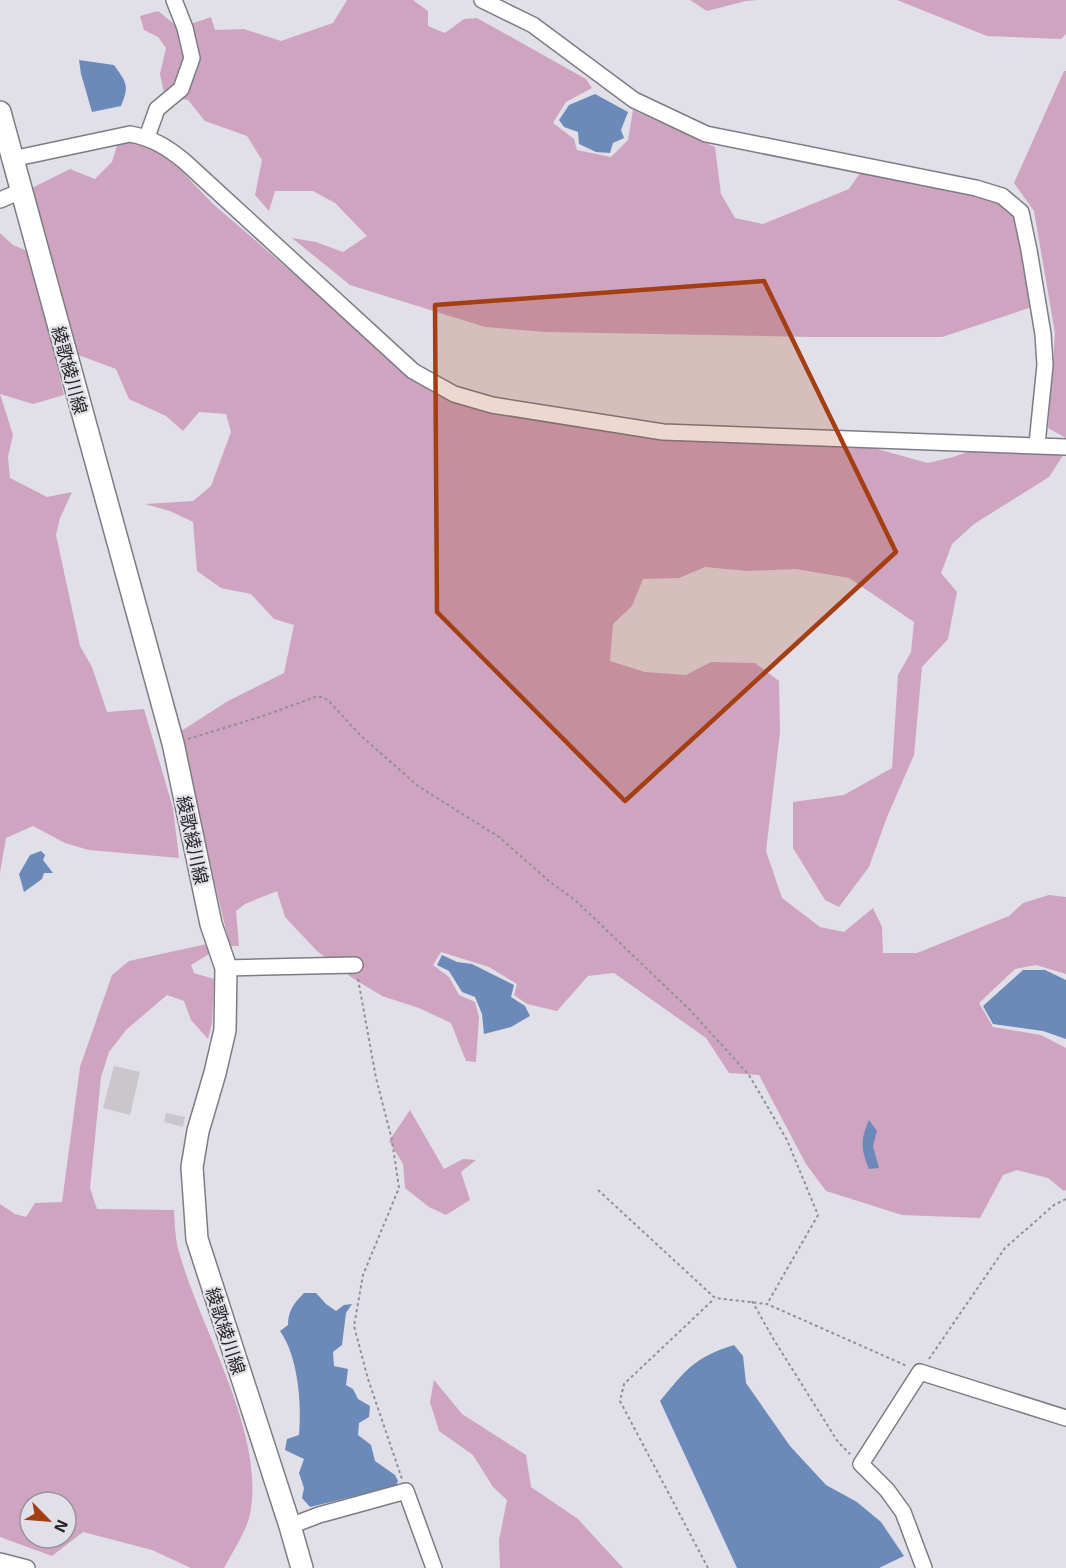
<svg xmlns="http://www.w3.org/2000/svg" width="1066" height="1568" font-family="'Exo 2','Noto Sans JP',sans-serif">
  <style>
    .green { fill: #cfa4c0; fill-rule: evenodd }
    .water { fill: #6b8ab9 }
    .building { fill: #cbc5cc }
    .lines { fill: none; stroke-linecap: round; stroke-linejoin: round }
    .street-casing { stroke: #7e7c83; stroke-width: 18 }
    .secondary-casing { stroke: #7e7c83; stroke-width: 24 }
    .path { stroke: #929096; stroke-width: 2; stroke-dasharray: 3 3; stroke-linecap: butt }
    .street { stroke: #fff; stroke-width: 15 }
    .secondary { stroke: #fff; stroke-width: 21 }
    .marked { fill: #a43e13; fill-opacity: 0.2; stroke: #a43e13; stroke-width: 4.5; stroke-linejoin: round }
    .labels { text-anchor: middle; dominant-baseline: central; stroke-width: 4.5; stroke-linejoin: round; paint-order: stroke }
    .street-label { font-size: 18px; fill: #252427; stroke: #e1dfe7 }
  </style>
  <rect width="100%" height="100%" fill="#e1dfe7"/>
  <g class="green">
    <path d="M347 0H413L428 11V26L445 33 464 19 477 18 586 79 592 88 566 102 553 123 574 139 577 150 611 157 628 140 633 110 715 147 721 194 735 218 763 224 849 189 862 170 979 193 1000 205 1016 219 1032 307 942 337H811L546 332 485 327 350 285 292 238 316 242 343 252 367 236 335 203 313 191H275L269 211 255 195 262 160 247 136 205 121 188 100 165 97 160 74 166 48 158 37 144 30 140 16 158 11 179 28 211 17 215 30 244 29 281 41 333 23Z"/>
    <path d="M690 0H758L746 1 707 11Z"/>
    <path d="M897 0H1066V34L1061 39 987 36Z"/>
    <path d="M1064 71H1066V438L1048 428 1055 333 1034 211 1014 183Z"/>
    <path d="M119 139 146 143 167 156 213 204 365 335 491 412 870 447 928 463 953 457 976 449 1064 454 1049 477 974 524 952 544 941 573 957 592 948 639 922 667 914 755 887 817 869 867 839 907 825 900 793 848V802L844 795 892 768 898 675 911 652 914 622 849 578 796 569 748 571 705 567 679 578 643 579 632 606 613 624 610 661 645 672 686 675 711 662 755 663 779 681 780 732 766 851 782 898 820 927 844 932 873 908 882 927 883 953H917L1009 916 1023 903 1049 895 1066 897V974L1036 965 1015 969 979 1003 993 1027 1041 1035 1066 1048V1190L1064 1191 1048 1178 1017 1170 1003 1175 980 1218 902 1215 826 1191 806 1164 759 1075 729 1073 706 1038 614 973 588 976 557 1011 527 1004 514 995 517 984 489 967 441 952 433 965 449 977 459 995 475 1002 479 1017 476 1062 466 1061 451 1023 419 1008 382 996 351 977 317 951 285 917 277 891 245 904 236 911 239 946H230L178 733 228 701 284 673 294 625 274 619 251 594 221 588 197 571 193 522 170 511 145 504 193 501 211 486 231 432 226 414 199 412 183 431 166 416 129 399 116 369 73 353 28 190 70 169 95 179 112 162Z"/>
    <path d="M0 233 13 245 30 252 64 395 33 404 0 394 13 435 8 457 10 478 47 497 72 492 60 518 56 535 80 646 92 667 107 712 144 709 173 808 179 858 89 850 65 843 33 826 6 838 0 873Z"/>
    <path d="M207 944 209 954 191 965 194 973 214 979 212 1023 208 1039 191 1020 184 1001 167 995 126 1030 109 1052 101 1077 90 1188 97 1209 174 1210C175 1224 175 1239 179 1252 200 1329 266 1434 250 1514 247 1530 232 1553 224 1568H191L152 1550 83 1532 52 1556 0 1537V1204L15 1214 26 1217 35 1203 62 1202 80 1067 112 975 129 961ZM30 1502H66V1538H30Z"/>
    <path d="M410 1110 444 1169 463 1159 476 1160 461 1172 470 1200 446 1215 429 1207 405 1188 403 1164 389 1141Z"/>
    <path d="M434 1380 462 1414 526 1455 531 1487 578 1519 623 1568H500L499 1540 507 1500 493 1487 473 1455 439 1431 430 1402Z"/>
  </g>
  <g class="water">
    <path d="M79 60 114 65C126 82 130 85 121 106L92 112 81 74Z"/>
    <path d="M595 94 628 112 621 130 624 138 613 143 610 153 596 152 579 144 578 132 564 127 559 120 569 105Z"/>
    <path d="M41 851 45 855 43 860 53 873H44L42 879 24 892 19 874 30 855Z"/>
    <path d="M442 955 457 962 472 964 514 985 511 997 525 1006 530 1016 511 1027 484 1034 482 1014 475 997 462 992 449 971 437 965Z"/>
    <path d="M1023 970H1045L1066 980V1039L1043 1031 993 1024 983 1006Z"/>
    <path d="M869 1120 877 1131 873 1146 879 1168 869 1169C861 1148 860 1141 869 1120Z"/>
    <path d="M304 1293H316L326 1304 336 1311 344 1305 352 1304 346 1313 342 1345 333 1352 334 1366 348 1369 346 1385 353 1389 358 1399 370 1406 369 1417 359 1423 358 1435 371 1445 375 1461 395 1475 398 1481 396 1486 310 1507 302 1498 304 1488 299 1473 304 1459 285 1450 287 1439 299 1435C302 1404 298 1356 280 1331L288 1325C288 1311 294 1303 304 1293Z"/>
    <path d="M734 1345 743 1356 746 1383 790 1446 826 1485 857 1502 881 1522 904 1556 879 1568H737L660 1401C686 1370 693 1358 734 1345Z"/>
  </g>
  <g class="building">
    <path d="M114 1066 140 1072 130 1115 103 1108Z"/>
    <path d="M166 1113 185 1117 183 1127 164 1122Z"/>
  </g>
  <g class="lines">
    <defs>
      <g id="street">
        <path d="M482 0 533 25 634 100 706 134 976 188 1002 196 1021 212 1029 250 1043 334 1045 365 1037 444"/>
        <path d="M147 137 157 109 181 89 192 58 185 28 174 0"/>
        <path d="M12 159 130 134C152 138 167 147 184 161L413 371 454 394 492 405 663 432 1066 447"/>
        <path d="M0 200 21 191"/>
        <path d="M226 968 355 965"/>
        <path d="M290 1526 319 1515 406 1491 434 1568"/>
        <path d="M0 1561 27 1568"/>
        <path d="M924 1568 903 1512 887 1490 861 1464 920 1372 1066 1418"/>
      </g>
      <path id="secondary" d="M0 112 173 743 211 924 226 968 225 1030 215 1073 198 1131 192 1167 197 1239 290 1526 302 1568"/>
    </defs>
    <use href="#street" class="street-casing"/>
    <use href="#secondary" class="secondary-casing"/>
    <g class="path">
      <path d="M188 739 263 716 318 696 328 700 360 735 418 786 499 837 549 881 575 900 690 1010 749 1075 787 1140 818 1215 767 1304"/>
      <path d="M358 979 376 1078 392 1140 399 1188 363 1275 354 1326 368 1379 402 1479"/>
      <path d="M598 1190 715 1298 767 1304 907 1366"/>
      <path d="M752 1301 774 1340 838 1442 850 1454"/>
      <path d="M929 1359 1005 1248 1054 1205 1066 1199"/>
      <path d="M708 1568 620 1401 624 1384 714 1299"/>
    </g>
    <use href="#street" class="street"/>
    <use href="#secondary" class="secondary"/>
  </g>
  <path class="marked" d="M764 281 896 552 625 801 437 612 435 305Z"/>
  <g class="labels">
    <g class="street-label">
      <text transform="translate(70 370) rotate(75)">綾歌綾川線</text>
      <text transform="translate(193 840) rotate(78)">綾歌綾川線</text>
      <text transform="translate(226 1331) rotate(72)">綾歌綾川線</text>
    </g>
  </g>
  <g transform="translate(48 1520) rotate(115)"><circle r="28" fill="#e1dfe7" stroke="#96949a" stroke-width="1.5"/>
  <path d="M0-4.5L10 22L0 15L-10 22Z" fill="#a43e13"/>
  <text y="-9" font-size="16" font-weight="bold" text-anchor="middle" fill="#252427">N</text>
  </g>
</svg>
